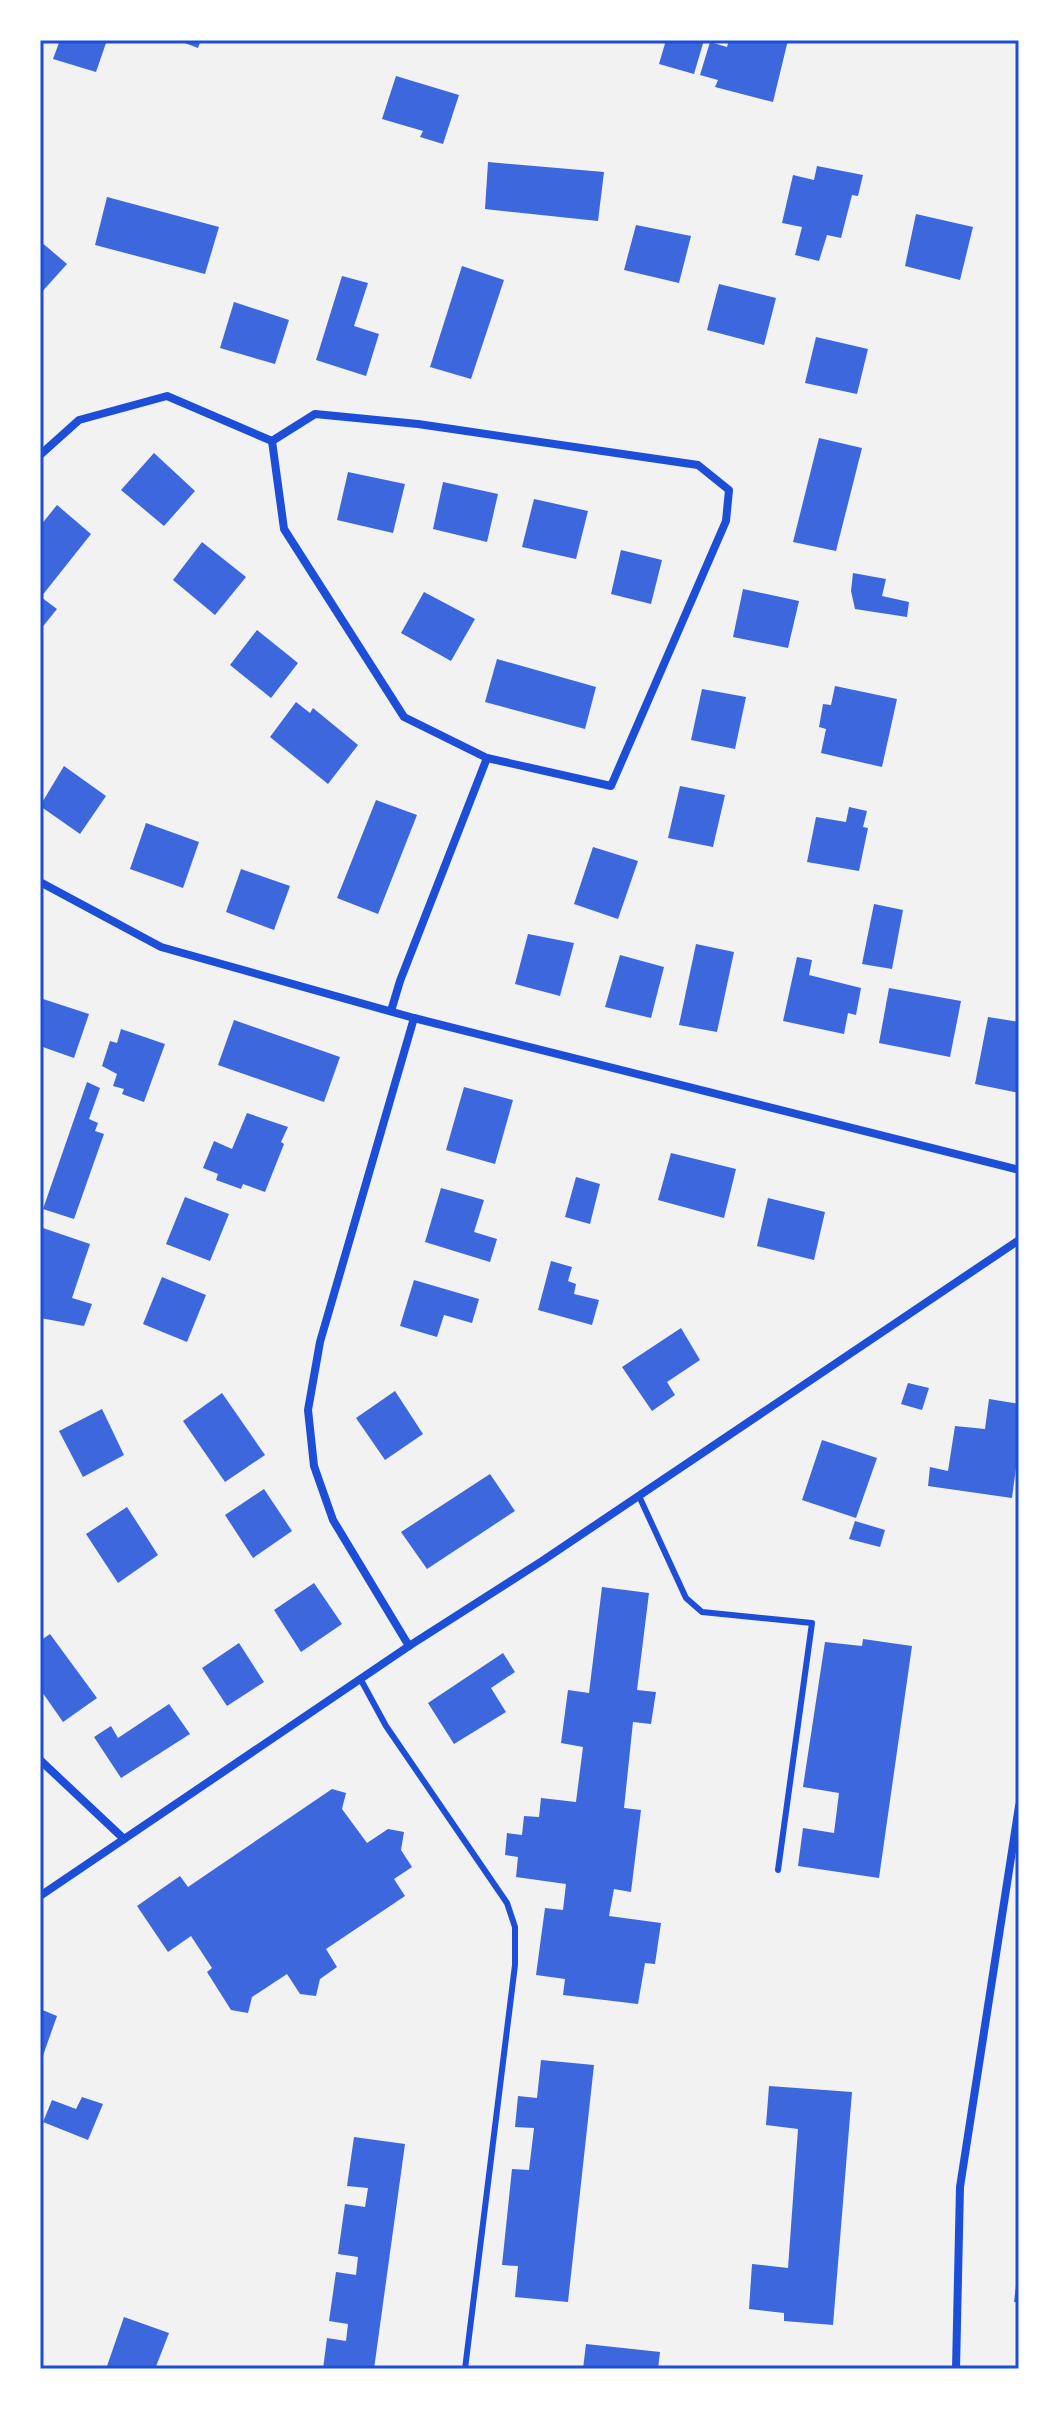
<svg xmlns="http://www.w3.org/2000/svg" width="1059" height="2409" font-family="'PT Sans Narrow',sans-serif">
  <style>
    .building { fill: #3d67dc }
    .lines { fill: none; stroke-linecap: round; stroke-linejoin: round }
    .service { stroke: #1d4ed8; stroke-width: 6 }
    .minor { stroke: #1d4ed8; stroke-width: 8 }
    .neatline { fill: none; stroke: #1d4ed8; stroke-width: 3 }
  </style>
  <rect width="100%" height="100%" fill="#f2f2f2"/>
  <g class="building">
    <path d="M60 40H107L96 72 53 59Z"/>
    <path d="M177 40H201L198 48Z"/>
    <path d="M666 40H704L694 74 659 64Z"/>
    <path d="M729 40H788L773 102 715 87 718 80 700 75 710 42 727 47Z"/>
    <path d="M396 76 459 95 443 144 420 137 423 131 382 119Z"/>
    <path d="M488 162 604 172 598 221 485 209Z"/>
    <path d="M817 166 863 175 858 196 852 195 841 238 827 235 819 261 795 255 802 227 782 223 793 175 814 180Z"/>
    <path d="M107 197 219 227 205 274 95 245Z"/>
    <path d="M916 214 973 227 960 280 905 266Z"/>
    <path d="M636 225 691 236 679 283 624 270Z"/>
    <path d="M40 241 67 264 40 294Z"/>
    <path d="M462 266 504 280 471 379 430 367Z"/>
    <path d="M342 276 368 283 354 326 379 334 366 376 316 360Z"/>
    <path d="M719 284 776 298 764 345 707 330Z"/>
    <path d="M234 302 289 320 275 364 220 348Z"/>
    <path d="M816 337 868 349 857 394 805 383Z"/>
    <path d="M819 438 862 448 836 551 793 542Z"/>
    <path d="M154 453 195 491 164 526 121 490Z"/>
    <path d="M348 472 405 484 393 533 337 520Z"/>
    <path d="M443 482 498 494 487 542 433 529Z"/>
    <path d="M534 499 588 511 576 559 522 547Z"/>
    <path d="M57 505 91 534 41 597 57 609 40 630V526Z"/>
    <path d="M202 542 246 577 215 615 173 580Z"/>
    <path d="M621 550 662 560 651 604 611 594Z"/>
    <path d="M853 573 886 579 882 596 909 602 907 617 855 609 851 591Z"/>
    <path d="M743 589 799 601 788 648 733 637Z"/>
    <path d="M424 592 475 619 451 661 401 633Z"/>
    <path d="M257 630 298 663 271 698 230 665Z"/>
    <path d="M497 659 596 687 585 729 485 702Z"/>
    <path d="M835 686 897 699 882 767 821 753 826 729 819 727 823 704 831 705Z"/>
    <path d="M702 689 746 697 735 749 691 740Z"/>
    <path d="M296 702 310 713 313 708 358 745 328 784 270 737Z"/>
    <path d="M64 766 106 796 80 834 40 806Z"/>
    <path d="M680 786 725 795 713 847 668 838Z"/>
    <path d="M376 800 417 815 378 914 337 898Z"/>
    <path d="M849 807 867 811 863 827 868 828 859 871 807 862 816 817 846 822Z"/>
    <path d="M146 823 199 842 183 888 130 869Z"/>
    <path d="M593 847 638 861 618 919 574 904Z"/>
    <path d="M241 869 290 886 274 930 226 912Z"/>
    <path d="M874 904 903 910 892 969 862 964Z"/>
    <path d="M528 934 574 943 560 996 515 984Z"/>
    <path d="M696 944 734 952 717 1032 679 1025Z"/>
    <path d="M620 955 664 967 651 1018 605 1007Z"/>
    <path d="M797 957 812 960 809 975 861 988 856 1015 848 1013 844 1034 783 1021Z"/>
    <path d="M889 988 961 1001 950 1057 879 1043Z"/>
    <path d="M40 998 89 1014 74 1058 40 1046Z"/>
    <path d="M988 1017 1019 1022V1093L975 1084Z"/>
    <path d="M234 1020 340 1057 324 1102 218 1065Z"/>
    <path d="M121 1029 165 1044 144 1102 122 1094 124 1089 113 1086 117 1074 102 1066 110 1041 117 1043Z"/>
    <path d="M87 1082 100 1088 89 1119 98 1123 95 1131 104 1134 74 1219 43 1209Z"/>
    <path d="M464 1087 513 1100 495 1164 446 1150Z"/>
    <path d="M247 1113 288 1127 281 1142 284 1144 265 1192 243 1184 241 1189 216 1180 218 1174 203 1168 214 1141 232 1149Z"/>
    <path d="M671 1153 736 1169 724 1218 658 1200Z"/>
    <path d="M576 1177 600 1184 590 1224 565 1217Z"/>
    <path d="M441 1188 484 1200 474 1232 497 1239 490 1262 425 1242Z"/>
    <path d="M185 1197 229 1214 210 1261 166 1244Z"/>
    <path d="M768 1198 825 1212 814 1260 757 1246Z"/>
    <path d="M40 1227 90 1244 72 1298 92 1304 84 1326 40 1318Z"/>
    <path d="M551 1261 572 1267 568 1281 576 1284 574 1294 599 1300 592 1325 538 1310Z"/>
    <path d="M162 1277 206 1295 187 1342 143 1324Z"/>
    <path d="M414 1280 479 1299 472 1323 444 1315 437 1337 400 1326Z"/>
    <path d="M681 1328 700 1360 667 1382 675 1395 652 1411 622 1367Z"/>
    <path d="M908 1383 929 1388 922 1410 901 1404Z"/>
    <path d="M395 1391 423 1434 385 1460 356 1418Z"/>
    <path d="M222 1393 265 1455 225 1482 183 1421Z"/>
    <path d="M989 1399 1019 1404V1445L1012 1498 928 1486 930 1467 948 1471 955 1426 985 1429Z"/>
    <path d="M102 1409 124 1455 83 1477 59 1431Z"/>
    <path d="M822 1440 877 1458 856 1518 802 1500Z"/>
    <path d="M490 1474 515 1511 427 1569 401 1532Z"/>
    <path d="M264 1489 292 1531 253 1558 225 1515Z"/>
    <path d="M127 1507 158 1555 118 1583 86 1534Z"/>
    <path d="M855 1521 885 1530 880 1547 849 1539Z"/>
    <path d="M314 1583 342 1624 301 1652 274 1610Z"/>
    <path d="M602 1587 649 1593 637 1690 656 1692 651 1724 633 1722 624 1808 641 1810 631 1892 614 1889 609 1916 661 1923 655 1964 645 1963 638 2004 563 1995 565 1979 536 1975 545 1908 563 1910 566 1884 516 1877 518 1857 505 1855 507 1833 522 1835 524 1816 539 1817 541 1798 576 1802 583 1747 561 1743 568 1690 589 1693Z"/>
    <path d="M50 1634 97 1698 63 1722 40 1689V1641Z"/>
    <path d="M863 1639 912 1646 879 1878 798 1866 803 1828 834 1833 839 1793 803 1787 825 1642 862 1646Z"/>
    <path d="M239 1643 264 1682 227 1706 202 1668Z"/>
    <path d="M503 1653 515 1672 491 1688 506 1712 454 1744 428 1703Z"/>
    <path d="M169 1704 190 1734 121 1778 94 1737 111 1726 118 1738Z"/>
    <path d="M332 1789 346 1793 342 1809 367 1843 388 1829 404 1832 401 1850 412 1867 394 1879 405 1896 326 1949 337 1967 320 1979 316 1996 300 1994 287 1974 252 1997 248 2013 231 2010 207 1972 212 1968 191 1936 168 1952 137 1906 180 1876 188 1887Z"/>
    <path d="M40 2009 57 2016 40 2064Z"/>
    <path d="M541 2060 594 2065 568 2302 515 2297 518 2266 502 2265 512 2169 529 2170 534 2128 515 2127 518 2096 537 2098Z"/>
    <path d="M769 2086 852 2092 833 2325 784 2321V2313L749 2309 752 2264 788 2268 798 2129 766 2125Z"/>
    <path d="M82 2097 103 2104 88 2140 43 2122 52 2100 76 2109Z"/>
    <path d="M354 2137 405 2144 374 2369H323L327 2338 346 2341 348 2324 329 2321 336 2272 356 2275 358 2257 338 2254 345 2204 365 2207 368 2188 347 2186Z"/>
    <path d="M1017 2277H1019V2302H1014Z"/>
    <path d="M124 2317 169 2333 155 2369H106Z"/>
    <path d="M586 2344 660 2352 658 2369H583Z"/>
  </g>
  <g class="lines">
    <g class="service">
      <path d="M639 1496 686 1598 702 1612 812 1623 778 1870"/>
      <path d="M361 1680 386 1726 507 1903 515 1927V1965L465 2369"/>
    </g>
    <g class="minor">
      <path d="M272 441 315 414 418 424 698 465 729 490 726 521 611 786 487 758"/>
      <path d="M40 455 79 420 167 396 272 441 284 529 404 717 487 758 400 981 391 1011"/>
      <path d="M40 882 161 947 414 1018 1019 1170"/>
      <path d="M409 1646 333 1520 314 1466 308 1410 320 1342 414 1018"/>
      <path d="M40 1760 124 1839"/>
      <path d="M40 1896 409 1646 542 1561 1019 1240"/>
      <path d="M956 2369 960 2187 1019 1806"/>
    </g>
  </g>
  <rect width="1059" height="2409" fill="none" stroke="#ffffff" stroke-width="84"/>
  <rect x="42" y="42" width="975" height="2325" class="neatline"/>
</svg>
